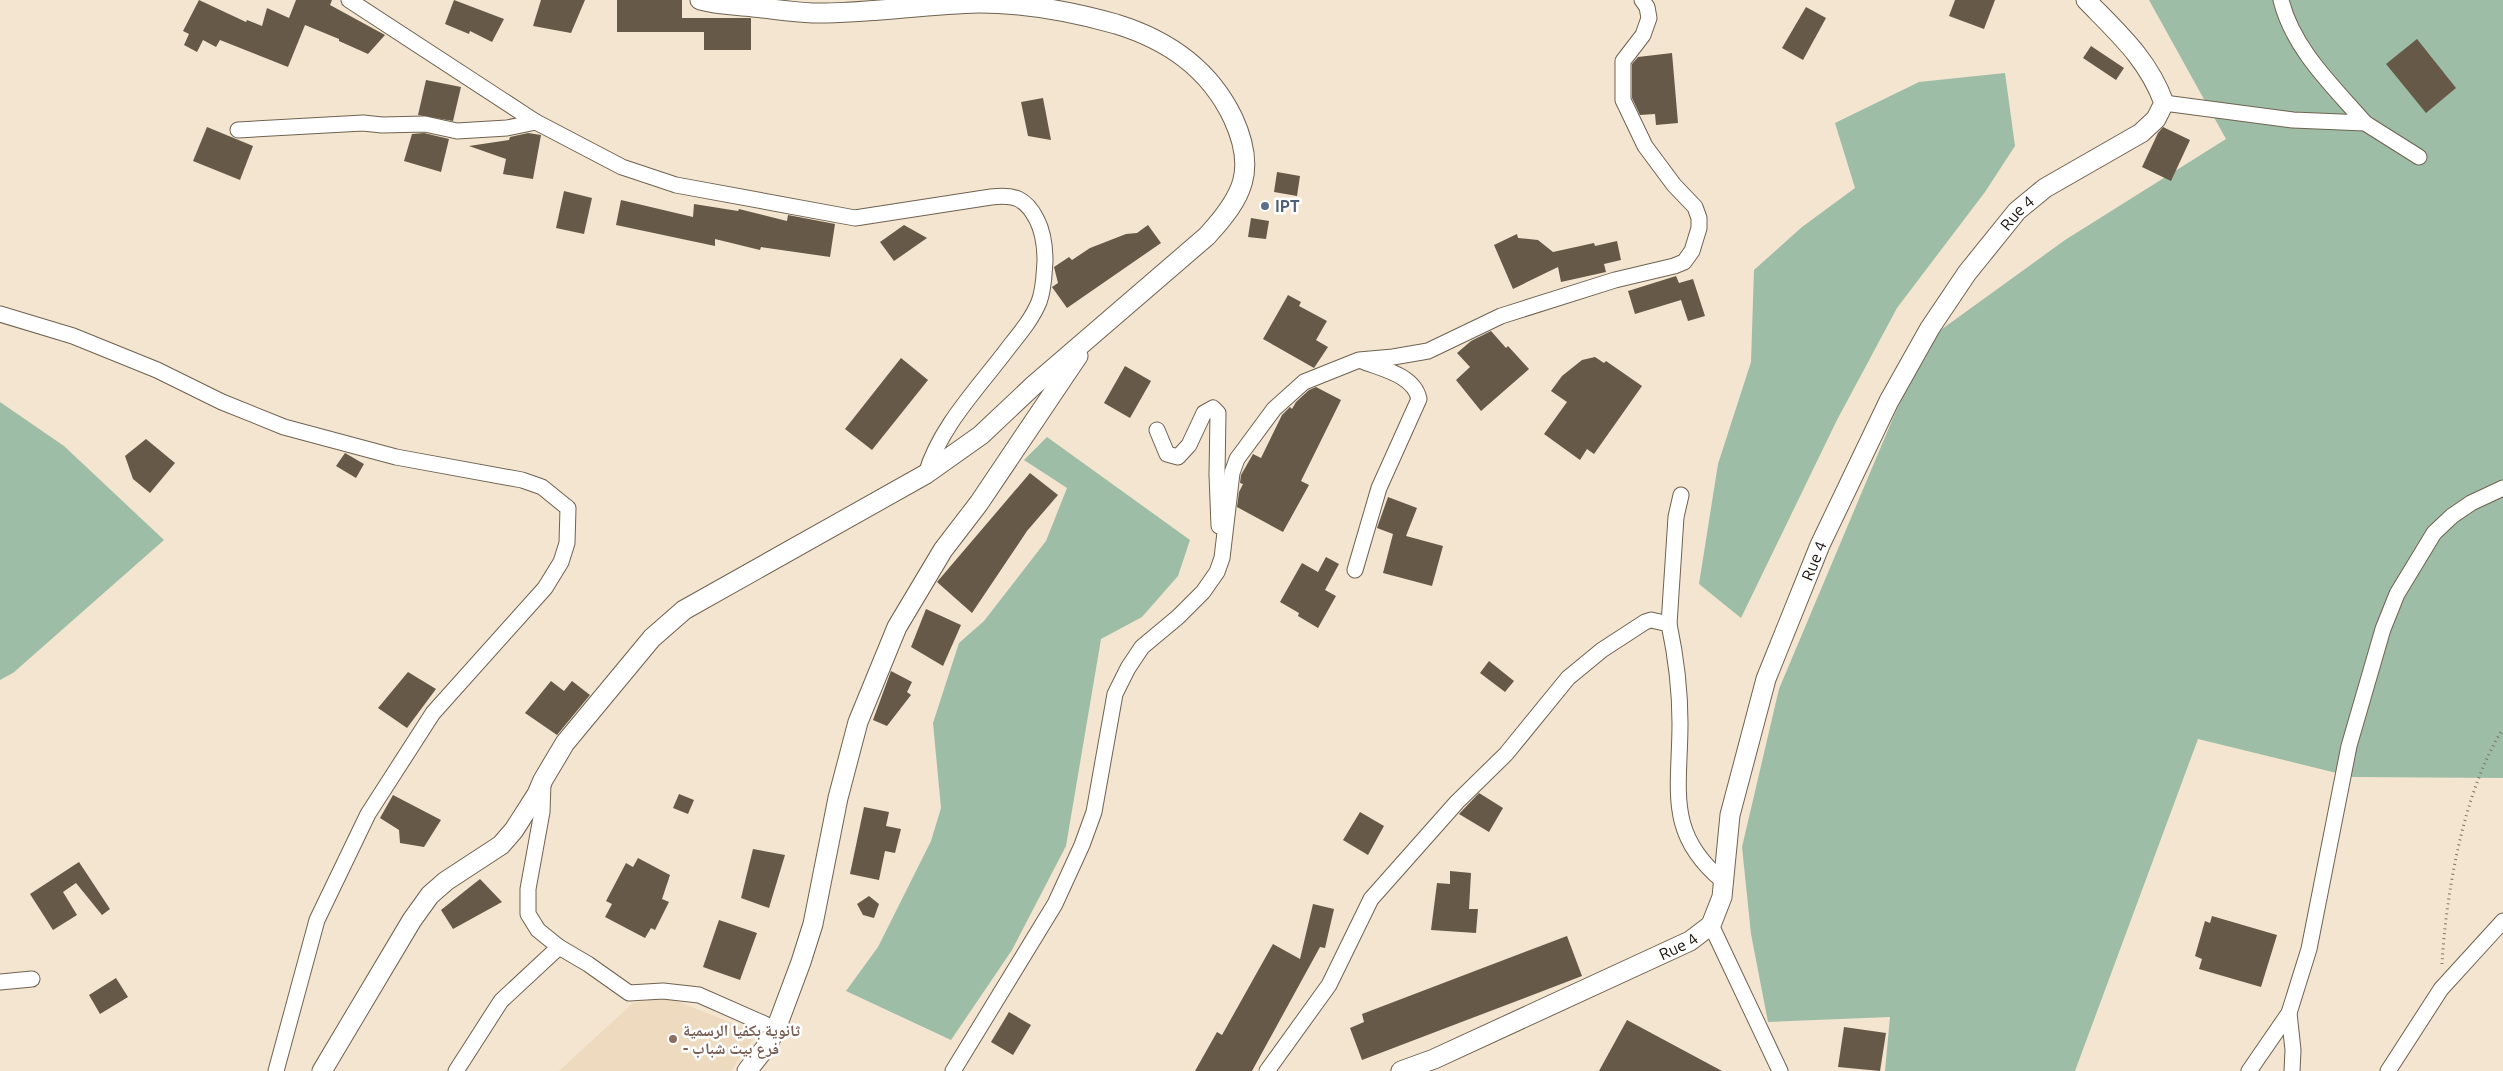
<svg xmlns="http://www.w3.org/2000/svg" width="2503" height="1071" font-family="Ubuntu,'Noto Naskh Arabic',sans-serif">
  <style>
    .built { fill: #eddabf }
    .green { fill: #9ebda6 }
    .building { fill: #665948 }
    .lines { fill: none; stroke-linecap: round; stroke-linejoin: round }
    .minor-casing { stroke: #6f6250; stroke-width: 17 }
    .tertiary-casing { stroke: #6f6250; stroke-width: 21 }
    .path { stroke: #7c7365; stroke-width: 3; stroke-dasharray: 1 4; stroke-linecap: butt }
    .minor { stroke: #fff; stroke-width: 15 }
    .tertiary { stroke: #fff; stroke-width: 19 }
    .service-dot { fill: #5c6f8a; stroke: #fff; stroke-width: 2 }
    .education-dot { fill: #8d6e63; stroke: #fff; stroke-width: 2 }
    .labels { text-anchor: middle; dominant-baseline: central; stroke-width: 5; stroke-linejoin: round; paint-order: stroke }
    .service-label { font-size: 16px; font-weight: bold; fill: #4e5e75; stroke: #fff; text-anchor: start }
    .street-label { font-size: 16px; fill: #151009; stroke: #fff }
    .education-label { font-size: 16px; font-weight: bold; fill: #785e54; stroke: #fff; text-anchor: start }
  </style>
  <rect width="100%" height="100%" fill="#f3e5d0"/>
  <path class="built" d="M656 999 674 1000 757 1033 731 1071H559L633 1003Z"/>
  <g class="green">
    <path d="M2149 0H2503V778L2353 777 2198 739 2075 1071H1885L1890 1017 1768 1022 1751 934 1742 847 1779 689 1896 411 1931 337 2065 240 2226 139Z"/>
    <path d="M2005 73 2015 146 1985 192 1897 308 1837 420 1741 618 1699 584 1718 464 1751 362 1754 270 1802 227 1855 188 1835 123 1919 82Z"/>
    <path d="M0 402 64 446 164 540 13 673 0 680Z"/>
    <path d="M1047 437 1190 540 1178 576 1142 617 1101 639 1066 846 1012 950 951 1040 846 991 878 947 931 841 941 808 933 723 959 643 984 621 1046 541 1067 488 1024 460Z"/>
  </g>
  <g class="building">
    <path d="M199 0 246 22 247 20 262 26 267 8 289 18 296 0H332L330 5 385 35 368 54 339 41V39L305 25 288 67 220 40 216 47 203 40 197 52 184 45 189 34 183 31Z"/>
    <path d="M454 0 504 19 492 42 470 31 469 34 445 24Z"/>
    <path d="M541 0H585L571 33 533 26Z"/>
    <path d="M617 0H682V18H751V50H704V32H617Z"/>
    <path d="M1955 0H1995L1984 29 1949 16Z"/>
    <path d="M1806 7 1826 18 1803 60 1782 48Z"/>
    <path d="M2417 39 2456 88 2426 113 2386 64Z"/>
    <path d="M2091 46 2124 68 2116 80 2083 58Z"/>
    <path d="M1672 53 1678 123 1656 125 1655 114 1640 115 1632 98V64L1638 57Z"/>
    <path d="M426 80 461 87 453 121 418 115Z"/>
    <path d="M1043 98 1051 140 1028 136 1021 102Z"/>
    <path d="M207 127 253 146 240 180 193 161Z"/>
    <path d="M2163 127 2190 140 2171 181 2142 167 2158 133Z"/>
    <path d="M424 133 449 139 441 172 404 161 412 134Z"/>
    <path d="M528 133 541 135 533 179 503 174 506 159 469 146 509 140 510 137Z"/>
    <path d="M1277 172 1300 176 1297 196 1274 192Z"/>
    <path d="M564 191 592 198 584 234 556 228Z"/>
    <path d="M621 200 693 217 694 204 738 211 739 209 787 221 788 215 835 224 830 257 761 247 760 250 715 239V246L616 225Z"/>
    <path d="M1251 218 1269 221 1266 239 1248 237Z"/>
    <path d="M904 225 927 238 894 261 880 242Z"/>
    <path d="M1148 225 1161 243 1067 308 1052 287 1058 283 1054 267 1069 257 1072 260 1090 248 1126 234 1137 233Z"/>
    <path d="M1517 234 1518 238 1538 240 1553 252 1594 243 1595 246 1617 241 1621 260 1604 264 1606 272 1561 282 1558 267 1513 289 1494 245Z"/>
    <path d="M1676 276 1679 283 1693 279 1705 316 1688 321 1681 300 1635 314 1628 291Z"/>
    <path d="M1288 295 1301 302 1299 306 1327 321 1316 340 1328 347 1314 368 1263 339Z"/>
    <path d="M1491 331 1506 348 1508 346 1529 369 1481 411 1456 380 1470 367 1457 353 1471 341Z"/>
    <path d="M1595 357 1604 363 1606 361 1642 386 1594 454 1587 449 1580 460 1544 434 1567 402 1551 391 1562 376 1582 360Z"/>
    <path d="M901 358 928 380 872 450 845 429Z"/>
    <path d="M1125 366 1151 381 1130 418 1104 403Z"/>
    <path d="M1316 387 1341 400 1301 481 1309 485 1283 532 1237 507 1239 492 1243 484 1240 483 1241 475 1253 454 1261 458 1282 415 1290 407 1292 409 1296 402 1309 390Z"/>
    <path d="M146 439 175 463 150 493 133 479 125 456Z"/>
    <path d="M345 453 364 464 356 478 336 466Z"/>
    <path d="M1030 473 1058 495 1027 531 972 613 937 582Z"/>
    <path d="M1388 497 1417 508 1406 536 1443 546 1432 586 1383 573 1393 534 1377 528Z"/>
    <path d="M1326 557 1339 564 1325 590 1336 596 1318 628 1298 616 1299 613 1280 602 1302 563 1318 572Z"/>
    <path d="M926 609 961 625 943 666 911 647Z"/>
    <path d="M1489 661 1514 681 1505 692 1480 673Z"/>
    <path d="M891 671 912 682 907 692 911 695 887 726 873 720Z"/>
    <path d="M408 672 436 689 407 728 378 708Z"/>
    <path d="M551 681 564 691 572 681 590 695 557 735 525 713Z"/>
    <path d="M1479 793 1503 808 1489 832 1459 814Z"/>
    <path d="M679 794 694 800 688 814 673 808Z"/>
    <path d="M393 795 441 820 424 847 400 843 399 830 380 818Z"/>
    <path d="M864 807 889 812 886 826 901 829 895 853 885 851 879 880 850 874Z"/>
    <path d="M1360 812 1384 826 1368 855 1343 840Z"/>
    <path d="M753 849 785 855 769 908 741 898Z"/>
    <path d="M638 858 670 875 662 899 669 902 655 930 651 928 645 938 605 917 612 904 606 901 626 863 633 867Z"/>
    <path d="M79 862 110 909 102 915 76 883 63 892 77 915 53 930 30 894Z"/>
    <path d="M1450 871 1471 873 1469 909H1478L1476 933 1431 930 1437 883 1450 884Z"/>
    <path d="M480 879 502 902 453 929 441 910Z"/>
    <path d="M869 896 879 904 874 918 863 915 857 904Z"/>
    <path d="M1313 904 1334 909 1325 948 1320 947 1252 1071H1195L1217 1032 1222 1035 1273 944 1300 959Z"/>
    <path d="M2212 916 2277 935 2261 987 2199 969 2202 959 2195 956 2205 921 2210 923Z"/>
    <path d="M719 920 757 933 740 980 703 967Z"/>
    <path d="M1567 936 1582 976 1362 1060 1350 1028 1364 1022 1362 1014Z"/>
    <path d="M116 978 128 997 100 1014 89 995Z"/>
    <path d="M1009 1012 1031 1025 1013 1055 991 1042Z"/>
    <path d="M1627 1020 1722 1071H1599Z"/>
    <path d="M1844 1027 1886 1033 1880 1071 1838 1067Z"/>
  </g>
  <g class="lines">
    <defs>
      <g id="minor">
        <path d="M349 0 536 122 622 167 676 185 855 218 991 197C1014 194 1026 198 1037 220 1043 232 1045 247 1045 261 1044 275 1044 289 1039 302 1032 319 1020 333 1009 347 980 386 940 426 926 474"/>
        <path d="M2281 0C2293 49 2333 86 2365 123"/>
        <path d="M2164 103 2293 120 2365 123 2419 157"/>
        <path d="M238 130 363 123 382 125 425 124 457 131 507 128 536 122"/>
        <path d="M0 314 73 336 157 370 222 402 284 427 396 457 522 480 542 487 568 508 567 543 561 562 545 588 433 713 368 814 317 920 276 1071"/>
        <path d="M1157 430 1167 454 1178 457 1189 445 1204 413 1213 408 1218 413 1217 475 1219 526"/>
        <path d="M1355 570 1379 488 1419 399C1414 375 1382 369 1362 361"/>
        <path d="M1669 624 1676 517 1681 495"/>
        <path d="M543 783 542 812 528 889V914L538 930 559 947 588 964 629 993 663 991 699 995 776 1029"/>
        <path d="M1711 925 1780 1071"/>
        <path d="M0 982 32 979"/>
        <path d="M2289 1013 2293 1050 2292 1071"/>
        <path d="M456 1071 501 1001 559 947"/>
        <path d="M953 1071 1055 904 1082 845 1094 812 1115 694 1128 668 1142 647 1178 617 1203 592 1217 572 1222 558 1232 473 1237 459 1274 409 1304 382 1359 360 1393 357 1428 351 1501 316 1615 280 1674 266 1684 262 1692 251 1699 228V218L1695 207 1674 185 1645 146 1623 100V61L1643 35 1649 18 1647 7 1642 0"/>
        <path d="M1267 1071 1329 985 1371 899 1457 802 1506 754 1568 678 1602 650 1645 622 1651 620 1669 624C1676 657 1680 690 1680 723 1680 790 1665 833 1723 881"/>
        <path d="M2249 1071 2289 1013 2309 949 2349 746 2383 629 2397 594 2434 533 2452 516 2471 503 2503 488"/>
        <path d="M2388 1071 2441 989 2503 921"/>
      </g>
      <g id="tertiary">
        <path d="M322 1071 412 920 430 895 446 881 501 845 514 830 537 794 543 780 565 743 652 638 684 610 926 474 981 435 1034 385 1207 236C1243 197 1257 170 1233 118 1209 68 1168 40 1116 24 1070 11 1027 3 979 3 924 4 867 14 813 13 793 12 773 9 753 7 735 5 717 5 700 0"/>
        <path d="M747 1071 766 1047 776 1029 801 962 813 924 838 798 858 722 897 627 943 550 979 503 1078 356"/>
        <path id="s1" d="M1401 1071 1434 1059 1690 941 1711 925 1722 897 1730 815 1766 679 1820 545 1889 401 1930 328 1967 273 2017 211 2045 188 2141 133 2156 119 2164 103C2148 59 2118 33 2086 0"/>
      </g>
    </defs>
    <use href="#minor" class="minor-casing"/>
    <use href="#tertiary" class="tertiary-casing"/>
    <path class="path" d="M2442 964C2446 893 2464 789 2503 729"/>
    <use href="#minor" class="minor"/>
    <use href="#tertiary" class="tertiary"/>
  </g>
  <circle class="service-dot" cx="1265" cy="206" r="5"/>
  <circle class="education-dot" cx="673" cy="1039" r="5"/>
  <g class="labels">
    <g class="service-label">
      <text x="1275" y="206">IPT</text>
    </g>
    <g class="street-label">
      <text stroke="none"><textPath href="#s1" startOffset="1129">Rue 4</textPath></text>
      <text stroke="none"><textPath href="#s1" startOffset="724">Rue 4</textPath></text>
      <text stroke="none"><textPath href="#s1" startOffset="304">Rue 4</textPath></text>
    </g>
    <g class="education-label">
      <text x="683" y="1030">ثانوية بكفيا الرسمية<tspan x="683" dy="18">- فرع بيت شباب</tspan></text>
    </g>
  </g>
</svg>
